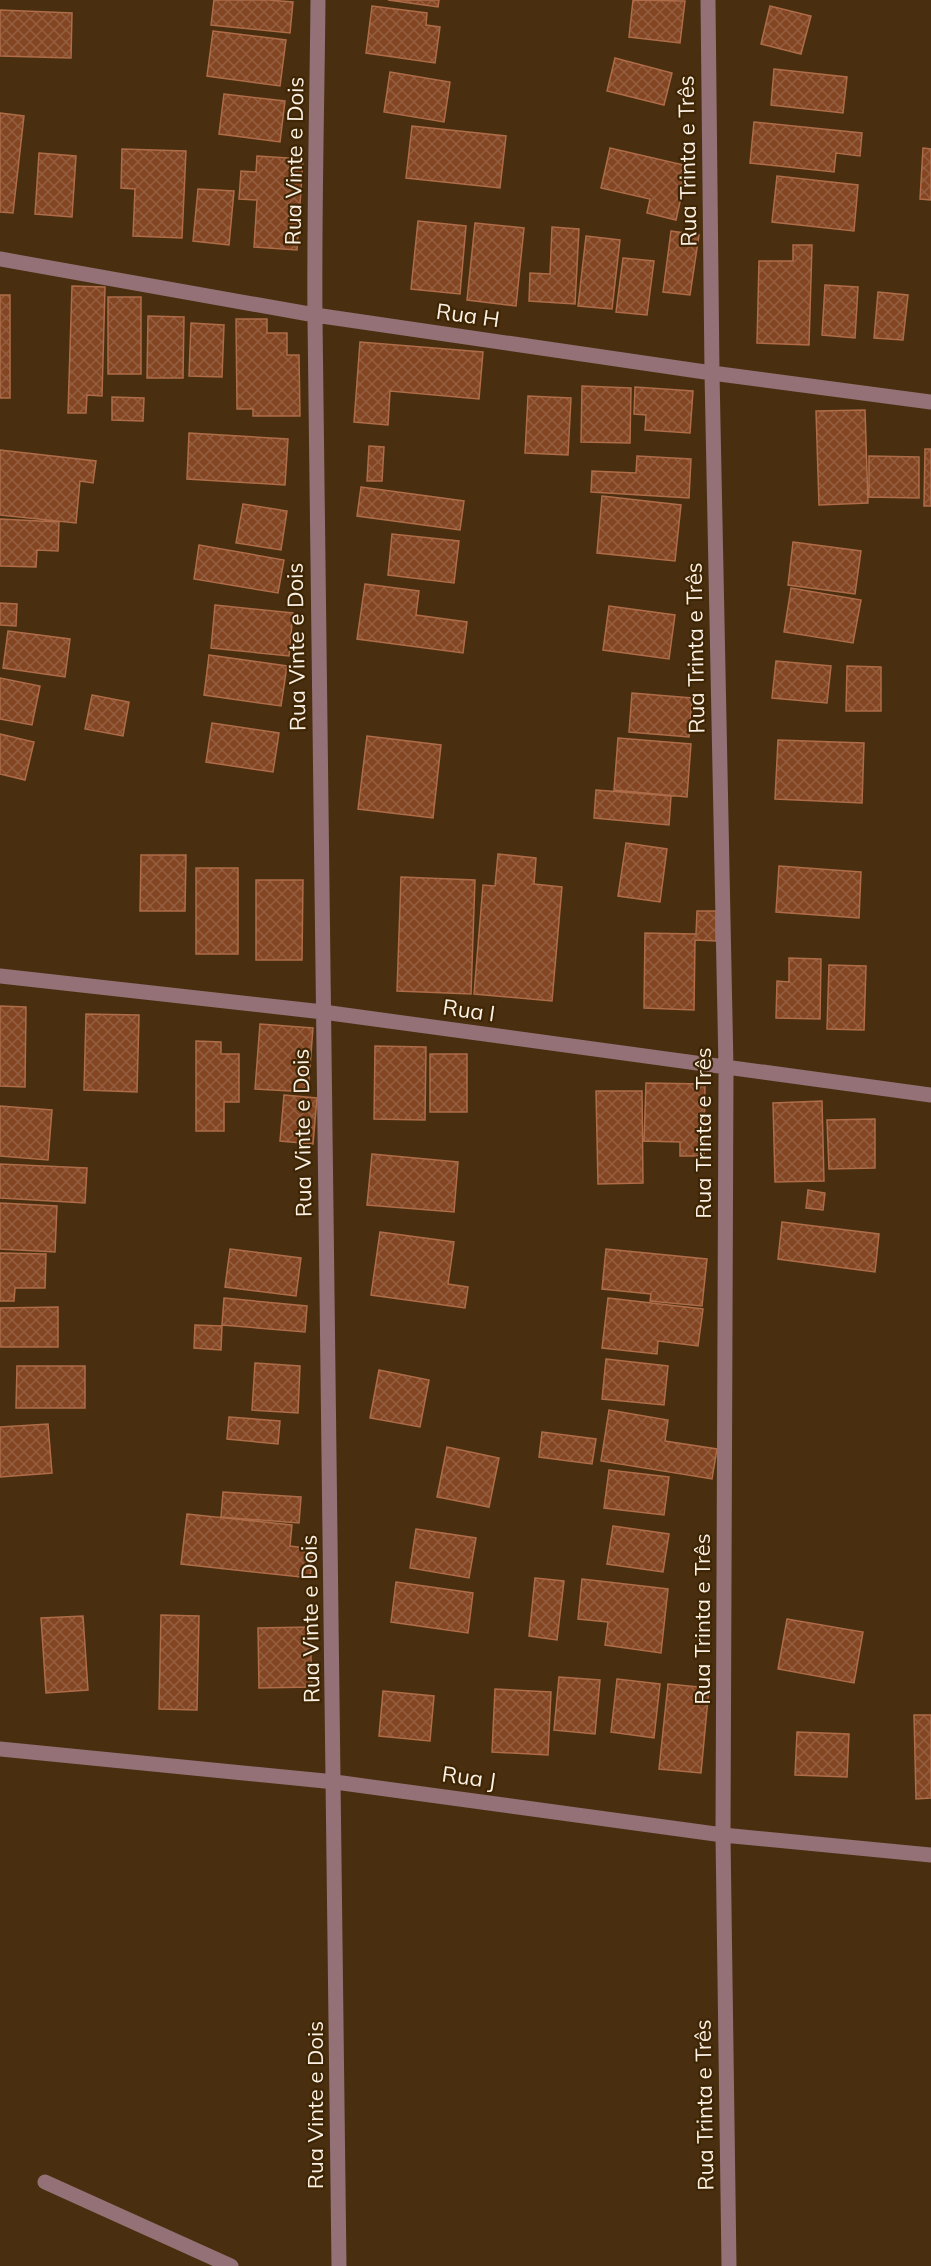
<svg xmlns="http://www.w3.org/2000/svg" width="931" height="2266" viewBox="0 0 931 2266" font-family="Mulish,sans-serif">
<style>
.building{fill:url(#building-cross-hatch);stroke:#ae6c49;stroke-width:1.5}
.lines{fill:none;stroke-linecap:round;stroke-linejoin:round}
.minor{stroke:#937176;stroke-width:15}
.labels{text-anchor:middle;stroke-width:4.5;stroke-linejoin:round;paint-order:stroke}
.street-label{font-size:22px;fill:#fbf0e4;stroke:#3e2504}
</style>
<defs>
<pattern id="building-cross-hatch" width="8" height="8" patternUnits="userSpaceOnUse" patternTransform="scale(1.5)"><rect width="8" height="8" fill="#834522"/><path d="M0 0l8 8M0 8l8-8" fill="none" stroke="#956042"/></pattern>
</defs>
<rect width="100%" height="100%" fill="#492f0f"/>
<path class="building" d="M214 0H269L293 2 290 33 211 25Z
M388 0H439L438 7Z
M633 0 685 1 680 43 629 37Z
M372 6 427 13 426 25 440 27 435 63 366 53Z
M770 6 811 16 801 54 761 44Z
M0 10 72 13 71 58 0 56Z
M213 31 286 40 280 86 207 76Z
M615 58 672 73 664 105 607 91Z
M774 69 847 77 843 113 771 105Z
M390 72 450 82 444 122 384 112Z
M224 94 285 101 280 142 219 134Z
M0 113 24 116 13 213 0 212Z
M754 122 862 133 860 156 836 153 834 172 750 163Z
M412 126 506 136 500 188 406 178Z
M610 148 688 166 676 220 647 213 650 199 601 188Z
M923 148 931 149V200L920 199Z
M122 149 186 151 182 238 133 236 135 189 121 188Z
M39 153 76 156 72 217 35 214Z
M257 156 303 159 297 250 254 247 257 200 239 199 241 171 256 172Z
M777 176 858 185 854 231 772 222Z
M198 189 234 191 229 245 193 241Z
M418 221 466 226 460 294 411 289Z
M475 223 524 228 516 306 467 300Z
M552 227 579 229 575 304 529 301 530 273 550 274Z
M671 231 699 235 690 295 663 292Z
M586 236 620 240 612 309 578 306Z
M793 245H812L809 345 757 343 759 261H793Z
M623 258 654 261 647 315 616 312Z
M825 285 858 287 855 338 822 335Z
M72 286 105 287 102 396 87 395 86 413H68Z
M878 292 908 295 903 340 874 338Z
M0 295H10V398H0Z
M108 297H141V374H108Z
M148 316 184 317 183 378H147Z
M236 319H267V333H287V355H299L300 416H253V409H237Z
M191 323 224 325 222 377 189 376Z
M360 342 483 352 479 399 390 391 388 425 354 422Z
M582 386 631 388 630 443 581 442Z
M635 387 693 391 690 433 645 430 646 415 634 414Z
M528 396 571 398 568 455 525 453Z
M112 397 144 398 143 421 112 420Z
M865 410 868 503 819 505 816 411Z
M189 433 288 439 285 485 187 479Z
M369 446 384 447 382 481H367Z
M925 449H931V506H924Z
M0 450 96 461 93 483 80 481 76 523 0 515Z
M637 456 691 459 689 498 591 492 592 471 636 473Z
M869 456 919 457V498L869 497Z
M361 487 464 501 460 530 357 516Z
M602 496 681 505 675 561 597 553Z
M243 504 287 511 281 550 236 543Z
M0 519 59 522 58 551 37 550 36 567 0 566Z
M392 534 459 541 454 583 388 575Z
M793 542 861 551 855 594 788 585Z
M199 545 284 560 278 593 194 579Z
M365 584 419 591 416 615 467 622 463 653 357 639Z
M791 588 861 600 853 643 784 632Z
M0 603 17 604 16 626 0 625Z
M215 605 293 613 289 656 211 648Z
M609 606 675 615 669 659 603 650Z
M8 631 70 639 65 677 3 668Z
M209 655 287 666 281 706 204 695Z
M776 661 831 666 827 703 772 698Z
M847 666 881 667V711H846Z
M0 678 40 686 32 725 0 719Z
M632 693 692 698 689 737 629 732Z
M92 695 129 702 123 736 85 729Z
M212 723 279 733 273 772 206 762Z
M0 734 34 742 25 780 0 774Z
M367 736 441 745 433 818 358 809Z
M618 738 691 744 687 797 614 790Z
M778 740 864 743 862 803 775 799Z
M596 790 671 796 669 825 594 818Z
M626 843 667 849 660 902 618 896Z
M498 854 536 858 534 884 562 887 552 1001 474 994 483 885 495 886Z
M141 855H186L185 911H140Z
M779 866 861 872 859 918 776 912Z
M196 868H238V954H196Z
M401 877 475 880 471 994 397 991Z
M256 880H303L302 960H256Z
M697 911H716V941L695 940 694 1010 644 1008 645 933 696 934Z
M789 958 821 959 820 1019 776 1018 777 981 789 982Z
M829 965 866 966 864 1030 827 1029Z
M0 1006 26 1007 25 1087 0 1086Z
M86 1014 139 1015 137 1092 84 1090Z
M260 1024 313 1028 308 1092 255 1089Z
M196 1041 221 1042V1054H239V1102H224V1131H196Z
M375 1046 426 1047 425 1120 374 1119Z
M430 1054H467V1112H430Z
M646 1083 705 1084 704 1156H680V1142L644 1141Z
M596 1091H642L643 1183 598 1184Z
M284 1095 317 1098 313 1144 280 1141Z
M822 1101 824 1181 775 1182 773 1103Z
M0 1106 52 1110 48 1160 0 1156Z
M875 1119V1168L829 1169 827 1120Z
M372 1154 458 1162 454 1212 367 1205Z
M0 1164 87 1168 85 1203 0 1198Z
M808 1190 825 1193 823 1210 806 1208Z
M0 1203 57 1206 55 1252 0 1249Z
M782 1222 879 1234 875 1272 778 1259Z
M380 1232 454 1242 448 1284 468 1287 465 1308 371 1295Z
M230 1249 301 1258 296 1296 225 1287Z
M606 1249 707 1259 702 1306 650 1301 651 1294 602 1289Z
M0 1253 46 1254 45 1288H15L14 1301H0Z
M224 1298 307 1306 305 1332 222 1325Z
M608 1298 703 1309 698 1346 658 1341 657 1354 602 1348Z
M58 1307V1347H0V1308Z
M195 1325 222 1326 221 1350 194 1348Z
M606 1359 668 1366 664 1405 602 1399Z
M255 1363 300 1366 298 1413 252 1410Z
M17 1366H85V1408H16Z
M379 1370 429 1380 420 1427 370 1418Z
M609 1410 668 1420 665 1441 717 1449 712 1479 601 1461Z
M229 1417 280 1421 278 1444 227 1439Z
M48 1424 52 1473 0 1477V1427Z
M542 1432 596 1439 592 1464 539 1457Z
M447 1447 499 1458 489 1507 437 1497Z
M609 1470 669 1477 664 1515 604 1508Z
M223 1492 301 1497 299 1523 221 1517Z
M187 1514 292 1525 290 1546 313 1549 310 1578 181 1564Z
M613 1526 669 1534 663 1572 607 1564Z
M416 1529 476 1538 469 1578 410 1568Z
M535 1578 564 1581 557 1640 529 1636Z
M582 1579 668 1589 661 1653 605 1645 608 1622 578 1619Z
M396 1582 473 1593 468 1633 391 1622Z
M161 1615 199 1616 197 1710 159 1709Z
M83 1616 88 1690 46 1693 41 1618Z
M787 1619 863 1632 854 1683 778 1669Z
M310 1627 312 1687 259 1688 258 1628Z
M559 1677 600 1680 595 1734 554 1730Z
M617 1679 660 1684 654 1738 611 1732Z
M668 1684 709 1688 701 1773 659 1769Z
M495 1689 551 1692 548 1755 492 1752Z
M383 1691 434 1696 430 1741 379 1736Z
M914 1715H931V1798L916 1799Z
M797 1732 849 1734 847 1777 795 1775Z"/>
<g class="lines">
<path class="minor" d="M318 0C317 106 314 213 315 319 318 968 336 1617 339 2266
M708 0 712 373 726 1068 723 1835 729 2266
M0 259 315 315 712 373 931 402
M0 976 323 1012 931 1095
M0 1749 335 1782 723 1835 931 1855
M45 2182 231 2266"/>
</g>
<g class="labels">
<g class="street-label">
<text transform="translate(294 161) rotate(-89)" y="8">Rua Vinte e Dois</text>
<text transform="translate(687 161) rotate(-91)" y="8">Rua Trinta e Três</text>
<text transform="translate(468 315) rotate(8)" y="8">Rua H</text>
<text transform="translate(296 647) rotate(-91)" y="8">Rua Vinte e Dois</text>
<text transform="translate(695 648) rotate(-91)" y="8">Rua Trinta e Três</text>
<text transform="translate(469 1010) rotate(8)" y="8">Rua I</text>
<text transform="translate(302 1133) rotate(-91)" y="8">Rua Vinte e Dois</text>
<text transform="translate(703 1133) rotate(-90)" y="8">Rua Trinta e Três</text>
<text transform="translate(310 1619) rotate(-91)" y="8">Rua Vinte e Dois</text>
<text transform="translate(702 1619) rotate(-90)" y="8">Rua Trinta e Três</text>
<text transform="translate(469 1777) rotate(8)" y="8">Rua J</text>
<text transform="translate(315 2105) rotate(-90)" y="8">Rua Vinte e Dois</text>
<text transform="translate(704 2105) rotate(-91)" y="8">Rua Trinta e Três</text>
</g>
</g>
</svg>
